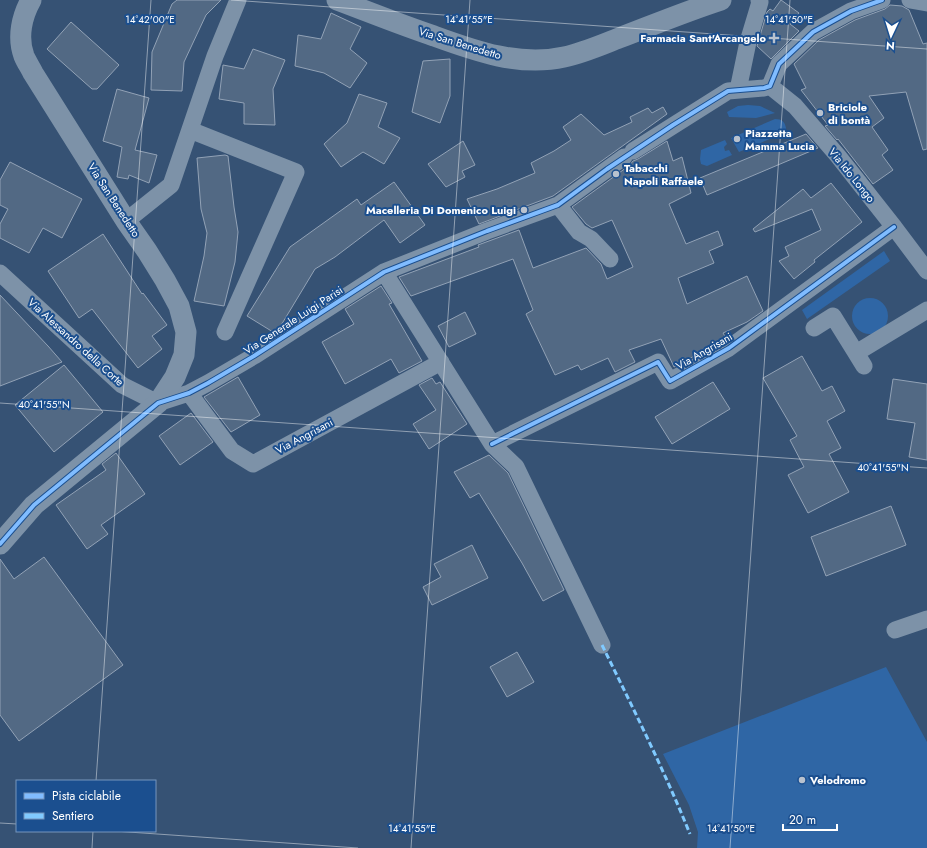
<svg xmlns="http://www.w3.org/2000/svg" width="927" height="848" viewBox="0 0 927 848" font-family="Jost,sans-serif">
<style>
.green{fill:#2f66a5}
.building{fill:#526984;stroke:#92a2b6}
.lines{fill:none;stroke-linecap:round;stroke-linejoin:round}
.minor{stroke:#7d92a8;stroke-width:17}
.tertiary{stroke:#7d92a8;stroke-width:21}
.quiet{stroke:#80caff;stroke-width:3;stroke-dasharray:6 3;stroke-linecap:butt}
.cycleway-casing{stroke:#1b4f8f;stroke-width:6}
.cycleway{stroke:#80bcff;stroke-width:4}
.ticks{fill:none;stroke:#fff;stroke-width:1;stroke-opacity:0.45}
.poi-dot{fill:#b9c2ce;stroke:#1b4f8f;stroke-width:1.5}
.labels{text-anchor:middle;stroke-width:4;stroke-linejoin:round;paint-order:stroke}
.poi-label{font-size:11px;font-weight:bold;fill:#fff;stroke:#1b4f8f;text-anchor:start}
.street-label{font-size:11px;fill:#fff;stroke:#1b4f8f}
.ticks-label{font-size:10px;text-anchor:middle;fill:#fff;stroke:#1b4f8f;stroke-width:4;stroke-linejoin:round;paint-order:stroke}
</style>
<rect width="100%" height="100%" fill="#365274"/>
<path class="green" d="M748 105 760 106 775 113 756 118 729 117 727 112 738 106Z
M775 119C782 119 785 122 786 128L784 133 739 152 731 138Z
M725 140 727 144 724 147 725 151 729 150 732 155 707 166 701 164 700 159 701 150Z
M884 251 890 261 807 319 802 310Z
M852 316a18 18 0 1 1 36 0a18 18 0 1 1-36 0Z
M886 667 927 742V848H697L698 832 689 805 663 754Z"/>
<path class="building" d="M177 0H221L206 15 184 62 182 91 151 90 152 52 172 4Z
M781 0 799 13 790 24 799 31 771 59 757 46 767 12 770 9 773 11Z
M890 5 902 6 909 10 923 44 927 43V149L923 150 906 92 869 96 884 118 872 127 888 150 882 155 893 170 873 184 838 139 837 140 825 126 828 125 801 90 806 88 794 64 819 40 855 20 885 9Z
M331 13 361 27 350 49 367 63 350 88 324 73 295 66 298 35 321 39Z
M71 22 119 65 97 89H92L47 49Z
M253 49 285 60 273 89 275 125 244 124V103L219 99 223 65 244 69Z
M450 59V96L440 123 412 112 423 61Z
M117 89 149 98 135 150 157 155 149 183 129 175 128 179 117 177 122 147 103 141Z
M359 94 387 103 378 127 400 138 384 164 363 152 341 167 324 144 347 123Z
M663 107 667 114 553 196 479 224 467 199 497 189 535 173 531 163 554 151 571 140 563 127 581 114 604 135 632 122 630 117 648 108 652 113Z
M806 134 818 148 707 195 700 178Z
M463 141 475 165 462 171 465 177 446 187 428 164Z
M667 141 673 161 682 157 691 193 669 204 686 244 718 231 723 245 709 251 714 263 678 278 687 304 747 276 763 311 747 322 723 333 726 338 724 340 674 367 661 339 629 350 635 362 615 372 608 358 581 370 578 365 555 375 526 314 533 310 513 259 411 296 399 277 479 247 478 245 519 230 533 268 586 248 601 264 607 279 633 267 612 220 592 228 586 224 572 207 630 165 633 161 638 159Z
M225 155 228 156 234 207 238 232 235 262 224 306 194 301 204 256 207 233 201 209 197 158Z
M10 162 82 199 62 238 43 228 29 253 0 238V224L8 209 0 205V180Z
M394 182 425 225 400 243 384 220 335 257 315 269 280 327 273 332 247 316 290 247 357 199 361 205Z
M831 183 862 222 814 260 815 262 794 279 779 261 789 256 785 247 821 230 812 209 755 232 753 229 803 189 811 198Z
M103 234 142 294 143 293 167 325 152 336 162 349 138 368 92 309 79 318 48 271Z
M381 286 392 303 389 304 422 361 399 373 391 359 345 384 322 342 354 324 345 309Z
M0 295 48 346 62 362 0 386Z
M465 312 476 334 449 347 438 326Z
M802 356 822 391 832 386 845 411 827 421 841 448 829 454 849 492 808 513 788 475 804 467 790 440 797 436 763 378Z
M64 365 103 412 54 452 15 405Z
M238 377 260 415 231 432 204 397Z
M432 378 436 384 440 382 467 424 429 449 413 424 436 410 419 385Z
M893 379 927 384V460L909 457 915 423 887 419Z
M713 382 730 409 672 444 655 417Z
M191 413 213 442 180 465 159 436Z
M116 453 145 494 101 525 108 534 87 549 56 505 106 470 102 464Z
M489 455 508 473 564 590 543 601 522 563 479 493 470 498 454 472Z
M891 506 906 545 826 576 811 537Z
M472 545 488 578 432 605 423 587 441 577 434 564Z
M44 557 123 665 19 741 0 715V559L14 579Z
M517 652 534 682 507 697 490 667Z"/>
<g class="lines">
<path class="minor" d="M910 0 927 3
M770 86 795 106 838 156 894 227 927 271
M738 90 748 42 760 2 759 0
M190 130 296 172 225 332
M633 151 728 91 764 88 770 86 779 64 813 32 851 11 882 0
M558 205 579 232 591 239 610 259
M126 221 171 185 215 56 238 0
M384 272 492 444 516 467 602 645
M0 273 122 385 158 403 189 393 208 383 254 356 384 272 487 231 558 205 624 157
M814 328 833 316 856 353 927 310
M856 353 864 366
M189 393 232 451 253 464 441 362
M492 444 658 362 670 381 729 348 894 227
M895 630 927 619"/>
<path class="tertiary" d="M337 0C369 12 401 25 434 36 475 51 520 67 564 57 583 53 601 45 619 38 653 25 687 11 721 0
M0 544 34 505 158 403 175 377 184 355 186 332 179 306 165 280 147 251 126 221 33 73C30 67 26 61 24 56 17 37 22 16 31 0"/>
<path class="quiet" d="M602 645C633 708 664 770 690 834"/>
<g class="cycleway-casing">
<path id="cycleway" d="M492 444 658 362 670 381 729 348 894 227
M0 544 34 505 158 403 189 393 208 383 254 356 384 272 487 231 558 205 607 169 673 125 728 91 764 88 770 86 779 64 813 32 851 11 882 0"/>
</g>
<use href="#cycleway" class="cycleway"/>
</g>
<path class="ticks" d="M231 0 927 49M0 403 927 468M96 781 151 0M0 823 17 824M114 831 358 848M92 848 93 831M411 848 470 0M730 848 790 0"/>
<g class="poi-dot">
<path d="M772 32h4v4h4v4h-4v4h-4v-4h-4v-4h4z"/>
<circle cx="820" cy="113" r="4"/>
<circle cx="737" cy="139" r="4"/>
<circle cx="616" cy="174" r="4"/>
<circle cx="524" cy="210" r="4"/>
<circle cx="802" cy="780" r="4"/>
</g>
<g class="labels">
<g class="poi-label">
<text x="766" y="42" text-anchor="end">Farmacia Sant'Arcangelo</text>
<text x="828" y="111">Briciole<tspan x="828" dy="13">di bontà</tspan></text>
<text x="745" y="137">Piazzetta<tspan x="745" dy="13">Mamma Lucia</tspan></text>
<text x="624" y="172">Tabacchi<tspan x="624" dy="13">Napoli Raffaele</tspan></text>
<text x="516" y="214" text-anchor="end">Macelleria Di Domenico Luigi</text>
<text x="810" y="784">Velodromo</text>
</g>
<g class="street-label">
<text transform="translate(460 43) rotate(17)" y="4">Via San Benedetto</text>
<text transform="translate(852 175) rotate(51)" y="4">Via Ido Longo</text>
<text transform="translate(114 200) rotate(57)" y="4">Via San Benedetto</text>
<text transform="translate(293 320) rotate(-33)" y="4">Via Generale Luigi Parisi</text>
<text transform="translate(76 342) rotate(42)" y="4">Via Alessandro della Corte</text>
<text transform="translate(704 351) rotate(-30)" y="4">Via Angrisani</text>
<text transform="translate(304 436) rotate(-28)" y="4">Via Angrisani</text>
</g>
</g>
<g class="ticks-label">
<text x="150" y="23">14°42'00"E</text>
<text x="469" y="23">14°41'55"E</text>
<text x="789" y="23">14°41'50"E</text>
<text x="44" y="408">40°41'55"N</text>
<text x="883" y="471">40°41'55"N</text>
<text x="412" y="832">14°41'55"E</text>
<text x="731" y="832">14°41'50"E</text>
</g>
<rect x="16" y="780" width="140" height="52" fill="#1b4f8f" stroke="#7695bc"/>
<rect x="24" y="793" width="20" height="6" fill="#80bcff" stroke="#7695bc"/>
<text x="52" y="800" font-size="12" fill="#ffffff">Pista ciclabile</text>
<rect x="24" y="813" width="20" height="6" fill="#80caff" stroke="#7695bc"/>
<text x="52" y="820" font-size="12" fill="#ffffff">Sentiero</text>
<g transform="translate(891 36) rotate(184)" stroke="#1b4f8f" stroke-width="3" paint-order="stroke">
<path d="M0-3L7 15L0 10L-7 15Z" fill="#ffffff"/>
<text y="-6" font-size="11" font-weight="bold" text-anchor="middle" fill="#ffffff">N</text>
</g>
<path d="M783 824v6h54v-6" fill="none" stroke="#ffffff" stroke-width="2"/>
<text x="789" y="824" font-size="12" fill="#ffffff" stroke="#1b4f8f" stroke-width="3" paint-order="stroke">20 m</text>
</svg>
